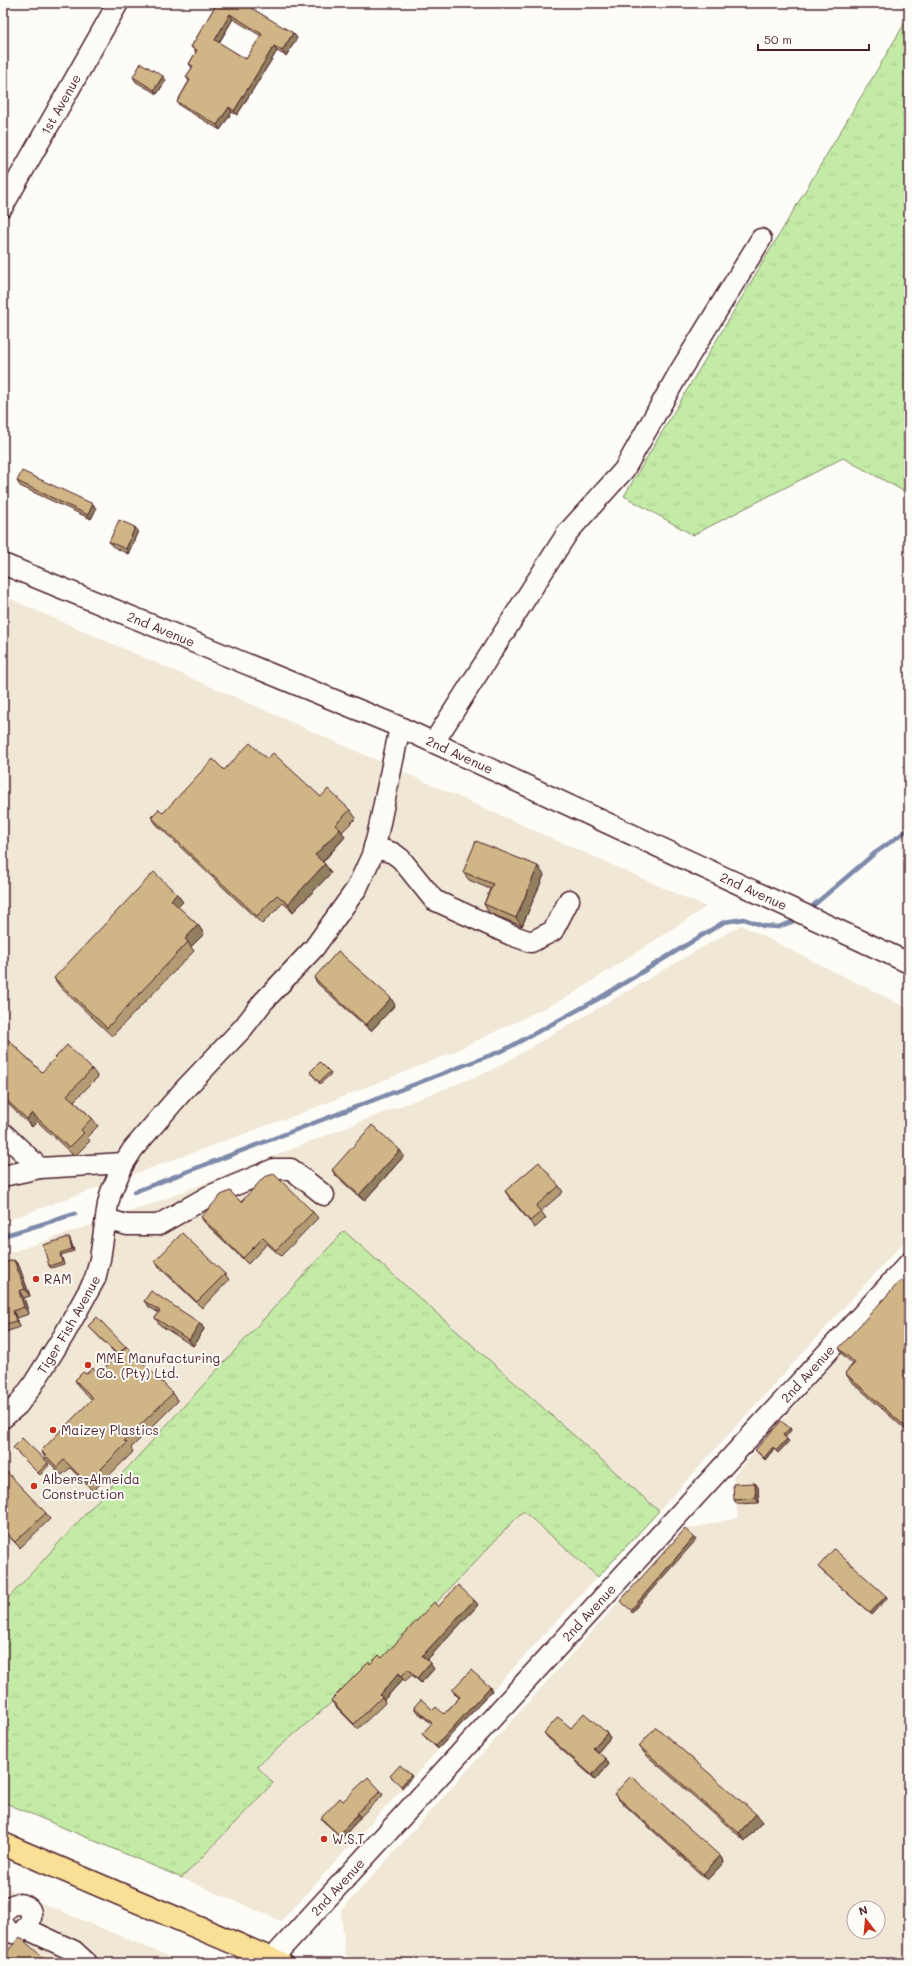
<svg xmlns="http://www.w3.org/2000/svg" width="912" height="1966" viewBox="0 0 912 1966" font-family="Mali,sans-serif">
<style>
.built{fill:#f0e7d5;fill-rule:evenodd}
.grass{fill:url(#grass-tufts);stroke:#868568}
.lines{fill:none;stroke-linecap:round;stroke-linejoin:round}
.stream{stroke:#7d8aa9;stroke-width:4.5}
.minor-casing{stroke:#4a1f2b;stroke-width:23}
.major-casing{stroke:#4a1f2b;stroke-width:25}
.minor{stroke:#fdfcf7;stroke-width:20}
.major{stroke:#fadf96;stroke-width:22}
.wall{fill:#b39c73;stroke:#4a1f2b;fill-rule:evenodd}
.shaded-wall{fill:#927f5e;stroke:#4a1f2b}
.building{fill:#d0b586;stroke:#4a1f2b;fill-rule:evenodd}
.poi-dot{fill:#c8321e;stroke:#fdfcf7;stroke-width:1.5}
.labels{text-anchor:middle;stroke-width:4;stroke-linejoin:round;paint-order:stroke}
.street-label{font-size:13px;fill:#4a1f2b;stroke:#fdfcf7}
.poi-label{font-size:13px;fill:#4a1f2b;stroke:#fdfcf7;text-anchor:start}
</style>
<defs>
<pattern id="grass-tufts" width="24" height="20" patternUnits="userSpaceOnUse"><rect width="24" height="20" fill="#c3eba6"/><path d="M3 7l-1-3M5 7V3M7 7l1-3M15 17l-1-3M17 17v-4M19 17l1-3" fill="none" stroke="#a9c98f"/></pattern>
</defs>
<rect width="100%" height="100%" fill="#fdfcf7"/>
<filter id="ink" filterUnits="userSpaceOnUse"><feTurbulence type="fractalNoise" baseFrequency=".025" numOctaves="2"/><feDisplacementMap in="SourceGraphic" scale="8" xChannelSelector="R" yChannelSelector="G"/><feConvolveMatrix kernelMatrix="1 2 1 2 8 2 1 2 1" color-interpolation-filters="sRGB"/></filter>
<g filter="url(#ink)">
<path class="built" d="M3 596 246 702 706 907 571 995 447 1055 304 1112 3 1222Z
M741 925 909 1009V1236L659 1511 344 1231 3 1604V1255L144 1207 492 1070Z
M909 1278V1963H363L345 1955 341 1911 683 1530 738 1518 733 1476ZM854 1908H878V1932H854Z
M523 1510 597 1577 281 1921 182 1878 273 1783 257 1766 387 1655Z
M3 1887 13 1891 184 1963H3Z"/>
<path class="grass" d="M909 16V494L843 458 693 535 624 496Z
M344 1231 659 1511 598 1577 523 1511 387 1655 257 1766 273 1783 182 1878 3 1802V1604Z"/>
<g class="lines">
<path class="stream" d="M808 910 875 853 909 829
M134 1192 504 1050 598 999 724 922 744 919 763 926 778 927 792 922
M3 1236 75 1214"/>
<g class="minor-casing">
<g id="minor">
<path id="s1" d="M3 206 118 3"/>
<path id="s2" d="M3 564 400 727 909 963"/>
<path d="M434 742 568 532 624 470 680 371 761 239"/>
<path d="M374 847 393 853 401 859 434 900 511 935 531 942 553 931 569 900"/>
<path d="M3 1133 40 1168"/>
<path d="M3 1176 40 1168 124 1163"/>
<path d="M106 1219 127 1225H158L209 1196 274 1169H291L324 1195"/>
<path id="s3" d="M3 1418 18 1405 32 1386 64 1335 95 1279 100 1259 108 1204 111 1192 124 1163 133 1149 183 1091 243 1028 263 1002 314 948 357 888 372 855 377 837 400 727"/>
<path d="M3 1914C7 1908 11 1904 18 1904 50 1906 15 1955 3 1922"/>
<path d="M27 1929 74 1951 87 1963"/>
<path id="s4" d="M268 1963 909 1263"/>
</g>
</g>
<g class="major-casing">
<path id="major" d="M3 1844 281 1963"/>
</g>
<use href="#minor" class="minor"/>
<use href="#major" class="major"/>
</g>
<path class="wall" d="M217 3 293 33 297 38 286 56 277 51 237 115 232 112 220 130 180 106 177 102 189 81 186 77 192 68 189 64 196 52 191 47ZM233 19 261 36 246 59 219 43Z
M133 77 166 80 157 94 136 82Z
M17 481 93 504 96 509 91 519 20 486Z
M138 531 128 554 112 546 109 542Z
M267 759 321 797 350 810 356 818 342 832 345 837 323 862 331 873 293 912 283 903 262 924 157 825 151 817 163 813 224 770Z
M463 872 544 875 522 926 489 913 484 904 490 889 469 880Z
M183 902 178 907 198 925 204 934 191 947 194 951 112 1036 60 987 54 978Z
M314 978 395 1005 371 1031 318 984Z
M3 1035 42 1072 92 1069 98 1077 74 1101 92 1118 98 1126 87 1137 90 1141 77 1154 73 1155 37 1121 32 1127 7 1103 3 1098V1093L5 1091 3 1089Z
M310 1072H330L331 1074 320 1084Z
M404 1156 364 1201 336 1176 332 1170Z
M559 1186 563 1192 541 1211 546 1218 535 1228 509 1197 505 1191Z
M241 1202 313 1212 318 1218 281 1256 267 1244 248 1264 205 1223 201 1217Z
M70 1239 74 1251 61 1255 64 1264 51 1268 49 1266Z
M14 1260 19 1266 30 1296 24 1298 29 1314 17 1318 20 1327 3 1333V1263Z
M155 1261 225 1274 229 1280 202 1308 159 1267Z
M909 1287V1433L851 1381 845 1373 853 1364 844 1356 839 1348Z
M144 1301 200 1323 204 1329 193 1346 160 1325 155 1318 159 1313 149 1307Z
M88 1326 173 1393 178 1401 131 1448 133 1452 93 1491 70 1468 62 1475 46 1459 41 1451 92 1400 80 1389 75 1380 86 1374H99L117 1355Z
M790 1428 791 1430 785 1437 789 1441 778 1453 774 1449 765 1460 755 1450Z
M13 1448 48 1463 49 1465 40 1475Z
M3 1473 46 1513 50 1519 20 1548 3 1530Z
M755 1483 758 1487 759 1503 737 1504 734 1500Z
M818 1567 886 1596 887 1598 872 1615 820 1569Z
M474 1600 478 1605 427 1660 434 1669 421 1683 412 1675 405 1681 403 1679 384 1700 385 1703 358 1729 335 1706 331 1700 370 1664 382 1658 438 1607Z
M452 1690 492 1691 438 1749 425 1737 422 1734 432 1724 416 1711 414 1707 433 1710 444 1714 459 1698 455 1694Z
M571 1728 607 1733 610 1738 598 1752 609 1764 596 1780 548 1738 544 1733Z
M639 1746 762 1822 745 1841 645 1754Z
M381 1791 383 1795 360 1817V1818L342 1838 323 1821 321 1818 343 1801Z
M614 1794 720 1856 724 1862 707 1880 619 1800Z"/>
<path class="shaded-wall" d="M230 14 233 19 218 44 215 40Z
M293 33 297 38 286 56 282 51Z
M274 46 277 51 237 115 234 111Z
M163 76 166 80 157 94 154 90Z
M229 107 232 112 220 130 217 125Z
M93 504 96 509 91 519 88 515Z
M135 527 138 531 128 554 126 549Z
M340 829 345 837 321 863 315 855Z
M325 864 331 873 293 912 288 904Z
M538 866 544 875 522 926 516 918Z
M177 894 183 902 177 908 171 900Z
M198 925 204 934 191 947 188 942 185 939Z
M391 998 395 1005 371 1031 366 1025Z
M32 1113 37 1121 32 1127 27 1119Z
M400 1150 404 1156 364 1201 359 1195Z
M69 1237 70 1239 74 1251 72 1249Z
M14 1260 19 1266 30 1296 25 1289Z
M19 1291 24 1298 29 1314 24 1307Z
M13 1311 17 1318 20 1327 16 1321Z
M200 1323 204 1329 193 1346 189 1340Z
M790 1428 791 1430 785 1438 783 1435Z
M787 1439 789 1441 778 1453 776 1451Z
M773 1447 774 1449 765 1460 764 1458Z
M755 1483 758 1487 759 1503 756 1498Z
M694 1537 696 1540 632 1612 631 1610Z
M886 1596 887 1598 872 1615 870 1613Z
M474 1600 478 1605 426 1661 422 1656Z
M430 1663 434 1669 421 1683 417 1678Z
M399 1673 403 1679 384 1700 380 1695Z
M490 1687 492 1691 438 1749 436 1746Z
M607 1733 610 1738 597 1753 593 1748Z
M606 1759 609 1764 596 1780 592 1775Z
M411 1775 412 1777 402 1788 401 1786Z
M358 1814 360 1818 342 1838 339 1835Z
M756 1814 762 1822 745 1841 739 1833Z
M720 1856 724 1862 707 1880 703 1874Z"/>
<path class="building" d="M217 3H243L293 33 282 51 274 46 234 111 229 107 217 125 177 102 190 80 186 77 193 66 189 64 197 50 191 47ZM230 14 262 34 246 59 215 40Z
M141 63 163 76 154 90 133 77Z
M22 471 93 504 88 515 17 481Z
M119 520 135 527 126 549 109 542Z
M250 743 267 759 273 753 321 797 328 789 350 810 335 825 340 829 315 855 325 864 288 904 277 895 257 916 151 817 159 809 163 813 213 759 224 770Z
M476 841 538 866 516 918 484 904 493 884 463 872Z
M154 872 177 894 171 900 198 925 185 939 188 942 107 1028 54 978Z
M338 951 391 998 366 1025 314 978Z
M3 1035 42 1072 67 1045 92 1069 67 1095 92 1118 81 1130 84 1133 71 1146 68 1147 32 1113 27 1119 3 1097V1093L6 1090 3 1087Z
M320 1062 330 1072 319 1082 310 1072Z
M372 1125 400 1150 359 1195 332 1170Z
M539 1162 559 1186 536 1206 541 1212 530 1221 505 1191Z
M274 1174 313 1212 276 1250 263 1238 243 1258 201 1217 221 1195 230 1191 241 1202 264 1177Z
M182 1233 225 1274 197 1302 155 1261Z
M69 1237 72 1249 60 1253 62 1262 49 1266 43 1245Z
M14 1260 25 1289 19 1291 24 1307 13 1311 16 1321 3 1325V1263Z
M901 1280 909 1287V1430L845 1373 855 1363 839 1348Z
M151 1291 200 1323 189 1340 155 1318 160 1311 144 1301Z
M97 1317 126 1347 118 1355 88 1326Z
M126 1346 173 1393 124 1441 127 1443 87 1483 64 1460 57 1467 41 1451 93 1398 75 1380 83 1372 86 1374 93 1368 99 1374Z
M781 1421 790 1428 783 1435 787 1439 776 1451 773 1447 764 1458 755 1450Z
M22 1438 48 1463 38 1473 13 1448Z
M5 1470 46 1513 15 1542 3 1529V1473Z
M755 1483 756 1498 734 1500 733 1484Z
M685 1529 694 1537 631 1610 620 1601Z
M834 1549 886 1596 870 1613 818 1567Z
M458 1585 474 1600 422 1656 430 1663 417 1678 408 1669 402 1676 399 1673 380 1695 382 1697 354 1724 331 1700 369 1662 370 1664 379 1655 382 1658 434 1602 438 1607Z
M471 1670 490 1687 436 1746 422 1734 432 1723 414 1707 421 1699 433 1710 436 1707 444 1714 460 1697 452 1690Z
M584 1713 607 1733 593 1748 606 1759 592 1775 544 1733 558 1717 571 1728Z
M656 1727 756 1814 739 1833 639 1746Z
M400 1765 411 1775 401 1786 390 1776Z
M631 1776 720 1856 703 1874 614 1794Z
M368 1777 381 1791 357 1813 358 1814 339 1835 321 1818 340 1798 343 1801Z
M20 1937 49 1963H3V1956Z"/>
</g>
<g class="poi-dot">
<circle cx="36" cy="1279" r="4"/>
<circle cx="88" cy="1365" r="4"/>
<circle cx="53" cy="1430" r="4"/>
<circle cx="34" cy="1486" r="4"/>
<circle cx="324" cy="1839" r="4"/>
</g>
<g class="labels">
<g class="street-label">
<text dy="5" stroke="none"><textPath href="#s1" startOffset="117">1st Avenue</textPath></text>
<text dy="5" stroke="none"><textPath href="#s2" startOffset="171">2nd Avenue</textPath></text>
<text dy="5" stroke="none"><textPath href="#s2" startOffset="495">2nd Avenue</textPath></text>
<text dy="5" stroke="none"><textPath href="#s2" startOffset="819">2nd Avenue</textPath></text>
<text dy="5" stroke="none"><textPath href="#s3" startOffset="115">Tiger Fish Avenue</textPath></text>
<text dy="5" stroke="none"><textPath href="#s4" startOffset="799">2nd Avenue</textPath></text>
<text dy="5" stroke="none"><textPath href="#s4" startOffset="475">2nd Avenue</textPath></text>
<text dy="5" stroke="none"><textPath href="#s4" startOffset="103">2nd Avenue</textPath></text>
</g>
<g class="poi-label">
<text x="44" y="1284">RAM</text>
<text x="96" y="1363">MME Manufacturing<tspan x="96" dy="15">Co. (Pty) Ltd.</tspan></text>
<text x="61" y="1435">Maizey Plastics</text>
<text x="42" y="1484">Albers-Almeida<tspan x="42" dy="15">Construction</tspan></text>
<text x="332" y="1844">W.S.T</text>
</g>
</g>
<rect width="912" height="1966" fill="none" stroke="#fdfcf7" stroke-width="16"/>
<rect x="8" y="8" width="896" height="1950" fill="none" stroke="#4a1f2b" stroke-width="1.5" filter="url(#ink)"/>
<g transform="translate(866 1920) rotate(344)"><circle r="19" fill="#fdfcf7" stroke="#b5a4a5"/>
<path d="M0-3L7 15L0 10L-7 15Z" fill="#c8321e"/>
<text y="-6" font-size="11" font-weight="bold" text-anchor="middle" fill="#4a1f2b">N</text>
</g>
<path d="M758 44v6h111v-6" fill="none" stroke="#4a1f2b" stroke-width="2"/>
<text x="764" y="44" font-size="12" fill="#4a1f2b" stroke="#fdfcf7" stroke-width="3" paint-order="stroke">50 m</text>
</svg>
